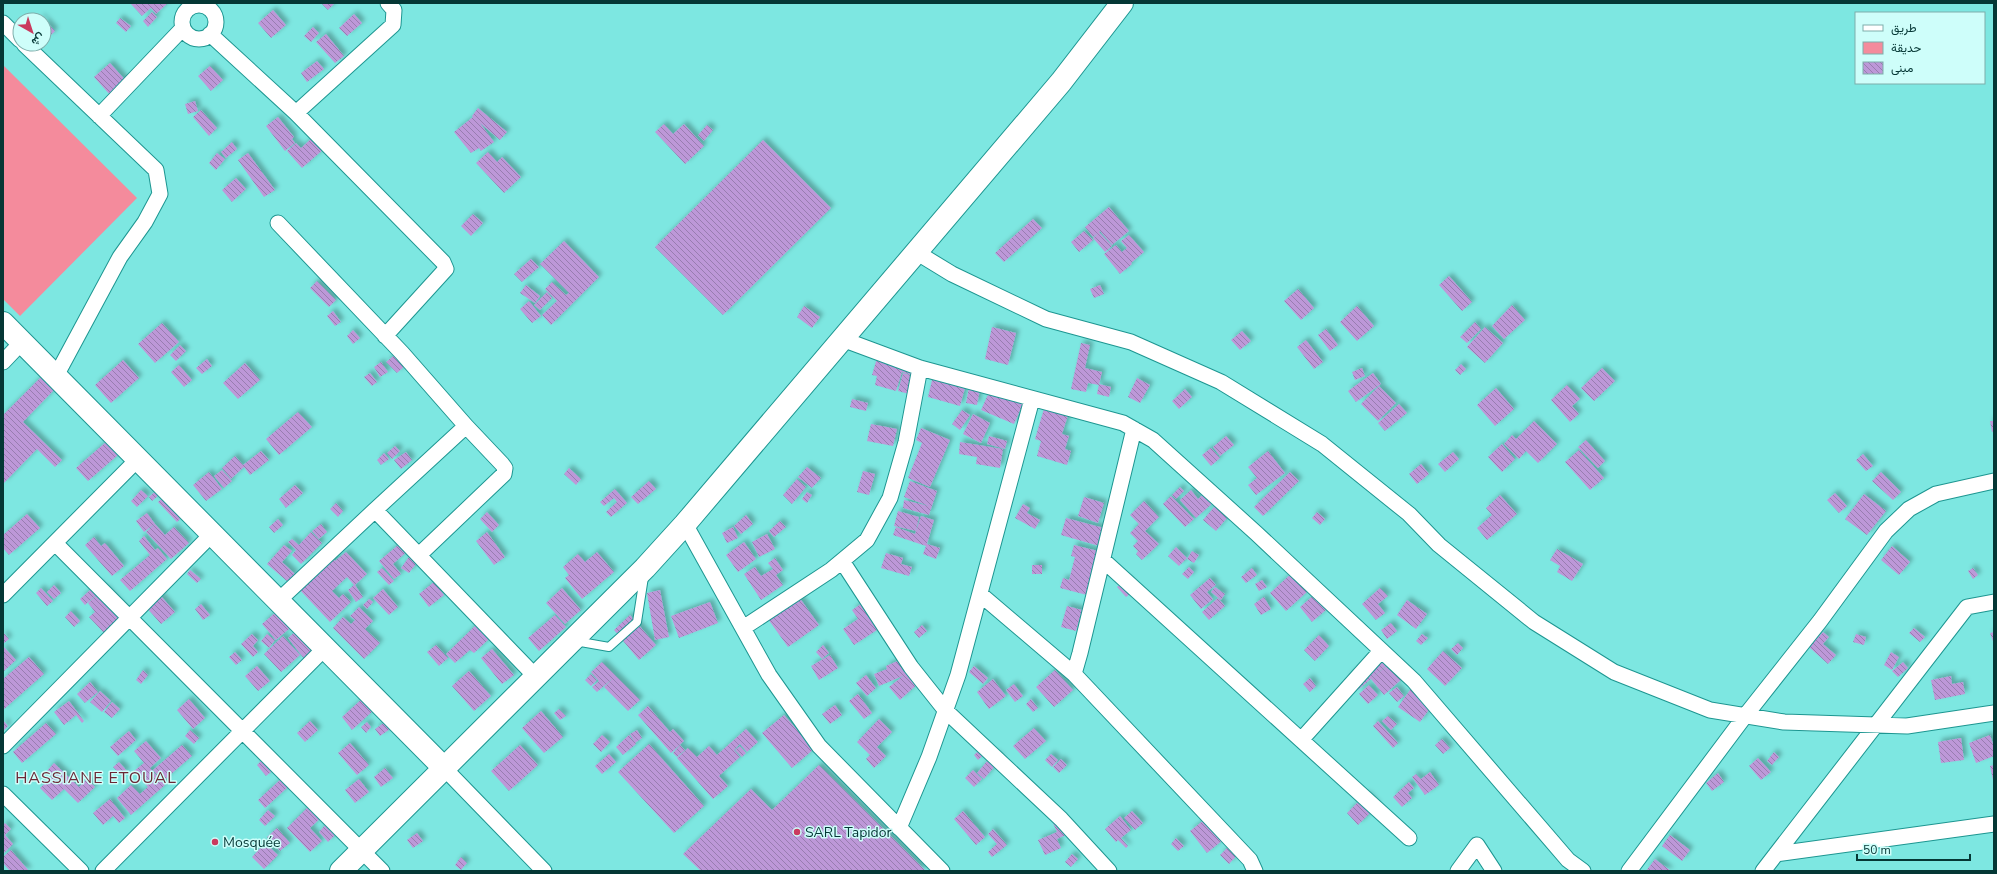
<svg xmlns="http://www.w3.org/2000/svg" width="1997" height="874" viewBox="0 0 1997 874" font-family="'Nunito Sans',Vazirmatn,sans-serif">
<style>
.green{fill:#f48b9c}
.building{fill:url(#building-back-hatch);filter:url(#shadow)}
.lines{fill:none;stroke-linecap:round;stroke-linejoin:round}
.lane-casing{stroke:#1d9691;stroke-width:10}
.street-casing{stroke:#1d9691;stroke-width:17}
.secondary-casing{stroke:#1d9691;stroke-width:24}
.lane{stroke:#fff;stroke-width:8}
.street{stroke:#fff;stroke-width:15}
.secondary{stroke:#fff;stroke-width:22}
.poi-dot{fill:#ca3a5e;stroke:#cefefa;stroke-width:1.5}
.labels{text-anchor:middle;stroke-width:3;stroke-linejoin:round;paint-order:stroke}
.poi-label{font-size:14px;fill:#053735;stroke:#cefefa;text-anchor:start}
.quarter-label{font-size:16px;letter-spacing:1px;fill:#6c2735;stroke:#cefefa}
</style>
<defs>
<pattern id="building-back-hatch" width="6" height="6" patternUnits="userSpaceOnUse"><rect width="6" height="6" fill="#bd98d8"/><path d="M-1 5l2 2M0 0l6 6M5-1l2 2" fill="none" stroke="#987db0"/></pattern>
<filter id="shadow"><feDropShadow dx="3.5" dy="-3.5" stdDeviation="2" flood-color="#0004"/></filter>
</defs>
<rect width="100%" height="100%" fill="#7de7e1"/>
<path class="green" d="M3 65 137 198 20 316 3 299Z"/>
<path class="building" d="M130 3H168L156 14 151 8 142 16Z
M321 3H333L334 4 328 10Z
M273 10 286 25 271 38 258 23Z
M152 12 157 17 148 27 143 21Z
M354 14 362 23 347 36 339 28Z
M42 17 55 31 49 37 44 31V20H38Z
M120 18 131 26 126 32 116 23Z
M313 27 319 33 311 42 304 36Z
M326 34 344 56 335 63 316 42Z
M317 61 324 69 307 82 301 73Z
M110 63 127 82 111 96 94 77Z
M210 66 223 80 211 91 198 76Z
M195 101 198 111 188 114 185 104Z
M478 108 507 132 500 140 480 123 494 142 481 151 479 148 471 153 454 132 473 117 472 116Z
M201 110 217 128 209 136 193 117Z
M278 117 294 137 292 139 295 143 285 151 266 126Z
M664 124 673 134 684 124 704 146 685 164 655 132Z
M707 125 713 130 704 141 698 135Z
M313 137 324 149 302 168 287 151 296 143 301 148Z
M763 140 831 208 723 315 655 247Z
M232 142 237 149 226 158 221 152Z
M488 152 497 162 502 157 521 177 504 193 476 163Z
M217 153 225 159 216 170 209 163Z
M248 153 275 190 264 197 238 160Z
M236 178 246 189 232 202 222 190Z
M1109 207 1129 231 1112 245 1100 231 1099 232 1112 246 1105 252 1093 238 1098 233 1093 237 1085 227Z
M473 214 483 223 471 236 461 226Z
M1033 219 1042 228 1004 262 995 253Z
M1084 231 1093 240 1079 252 1071 242Z
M1129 235 1144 252 1131 263 1125 256 1132 264 1120 274 1104 254 1116 245 1122 252 1127 248 1121 241Z
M564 241 599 277 551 325 542 315 557 301 545 289 552 282 566 295 569 293 540 264Z
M531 259 539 267 522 282 514 274Z
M1449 276 1472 302 1462 311 1439 285Z
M317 281 336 300 329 307 310 288Z
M526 285 540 296 535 303 520 293Z
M1100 285 1104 294 1094 298 1090 289Z
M1298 289 1314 308 1301 320 1284 301Z
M547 292 552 298 540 310 534 305Z
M529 301 541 316 532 323 520 309Z
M1512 305 1525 320 1504 339 1492 326Z
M804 306 820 317 812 328 797 317Z
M1357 306 1374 326 1357 341 1340 322Z
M333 311 341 322 335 326 327 316Z
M1475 322 1481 329 1467 343 1460 337Z
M162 323 179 342 155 363 138 344Z
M992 327 1016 333 1008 365 985 359Z
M1485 327 1503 343 1485 363 1467 347Z
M1326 329 1338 345 1330 351 1318 335Z
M353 330 360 338 353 344 347 336Z
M1242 331 1251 341 1240 350 1231 340Z
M1306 340 1323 362 1314 369 1297 347Z
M1081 343 1090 345 1085 368 1102 372 1099 385 1088 383 1086 392 1071 389Z
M180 345 186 351 176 361 170 355Z
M396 354 406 365 397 373 386 362Z
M878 355 915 365 912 375 902 372 896 391 875 385 877 376 872 375Z
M207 359 212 366 202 374 196 368Z
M123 360 139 378 111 403 95 385Z
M381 362 388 372 380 377 374 367Z
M245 363 260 380 238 399 223 383Z
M1461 364 1466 369 1460 375 1455 370Z
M179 365 192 380 184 387 171 372Z
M1362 368 1365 376 1355 380 1352 372Z
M1602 368 1615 381 1594 401 1581 388Z
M934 372 967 381 960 406 928 397Z
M370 373 377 382 372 386 364 377Z
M903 373 918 377 913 395 898 391Z
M1373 373 1381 384 1356 402 1348 391Z
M41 377 54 390 23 422 62 460 55 467 37 449 3 484V415Z
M1137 378 1150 385 1140 403 1128 397Z
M970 382 981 384 977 405 966 403Z
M1099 384 1111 387 1109 397 1097 394Z
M1567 385 1580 399 1572 406 1579 414 1570 422 1551 400Z
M992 386 1025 399 1014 424 981 410Z
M1379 386 1396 403 1378 421 1361 404Z
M1496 388 1514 409 1495 426 1477 405Z
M1185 389 1192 397 1179 409 1172 401Z
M852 399 868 403 866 411 850 407Z
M1046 402 1070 409 1062 434 1069 436 1065 449 1071 451 1067 465 1037 456 1041 441 1035 439Z
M1399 404 1407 413 1385 431 1378 423Z
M962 410 970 415 960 430 952 424Z
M298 412 312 427 279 455 266 439Z
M973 414 990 423 981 443 963 434Z
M1534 421 1557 444 1538 463 1526 451 1519 459 1504 444 1512 435 1516 439Z
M1990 421H1994V431L1992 432Z
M871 424 897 429 893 446 867 441Z
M921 428 950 440 930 487 908 478 922 443 916 440Z
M989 436 1007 441 1005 449 987 444Z
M1226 436 1234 445 1220 456 1213 447Z
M1586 440 1605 461 1598 468 1578 447Z
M106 442 118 455 88 481 76 468Z
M960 442 1003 449 1000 468 976 464 977 457 959 454Z
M1502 444 1515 459 1502 472 1488 457Z
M395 446 400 451 392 459 387 453Z
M1211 448 1220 458 1211 466 1202 455Z
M1579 450 1604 478 1590 490 1565 462Z
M261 451 269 460 250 475 244 467 231 479 222 468 235 456 243 465Z
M1268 451 1285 473 1256 495 1248 485 1257 478 1248 467Z
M406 452 412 460 401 469 394 460Z
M1453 452 1459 459 1445 472 1438 464Z
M384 453 389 459 381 465 377 460Z
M1863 454 1873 466 1866 471 1856 460Z
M1421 464 1429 474 1417 484 1409 474Z
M807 467 821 478 812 488 798 477Z
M569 468 581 479 576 485 564 474Z
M222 470 232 481 224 488 214 476Z
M863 471 875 474 869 495 857 492Z
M209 472 222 489 206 501 193 485Z
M1290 472 1299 481 1263 516 1254 507Z
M1881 472 1901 492 1893 500 1872 481Z
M797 479 806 487 792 504 783 495Z
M649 481 656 489 638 504 631 497Z
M910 481 937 491 929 515 903 508 904 500 929 506 904 497Z
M295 485 303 493 286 508 279 499Z
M1180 487 1184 491 1176 499 1172 495Z
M158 489 161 493 152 501 149 497Z
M615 489 627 503 611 517 606 512 617 502 614 498 604 506 600 502Z
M141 490 148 496 137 507 131 501Z
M1191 490 1198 499 1206 492 1215 501 1196 518 1180 500Z
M807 492 812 495 807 503 802 499Z
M1835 493 1847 506 1839 513 1827 500Z
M167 494 186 513 177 522 158 502Z
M1864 494 1886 511 1867 535 1845 519Z
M1500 495 1517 514 1487 540 1477 528 1492 515 1486 508Z
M1171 496 1194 519 1185 527 1163 504Z
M1084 497 1104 503 1098 523 1078 516Z
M1144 501 1159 517 1145 531 1159 544 1142 560 1136 554 1138 551 1133 546 1138 541 1130 533 1139 524 1130 515Z
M336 503 343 511 338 517 330 509Z
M1023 504 1030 508 1027 513 1040 520 1035 529 1015 518Z
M1215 506 1227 518 1216 531 1203 520Z
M898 511 919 517 916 531 894 526Z
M487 512 499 525 492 532 480 519Z
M1317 512 1325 519 1320 525 1312 518Z
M147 513 155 524 144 532 136 521Z
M27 514 40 528 9 555 3 548V535Z
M746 515 753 524 741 534 734 526Z
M921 516 934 520 927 544 940 548 936 559 923 554 926 546 893 535 896 527 915 534Z
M1066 518 1104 528 1099 546 1061 535Z
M278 519 283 525 274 533 269 527Z
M780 521 786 527 774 537 769 531Z
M155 524 165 535 174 527 189 543 171 559 146 532Z
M321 524 327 532 319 539 312 531Z
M733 527 738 538 727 543 722 533Z
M311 532 322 543 301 564 292 555 296 550 288 542 292 539 299 545Z
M487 532 505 557 494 565 476 541Z
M767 534 775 549 759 557 752 542Z
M144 536 155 550 158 548 167 559 130 591 120 580 150 555 139 541Z
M94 537 101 546 105 543 124 566 112 576 85 545Z
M403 541 410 549 393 564 401 574 394 579 379 561Z
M744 542 756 559 738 572 726 555Z
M284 545 292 551 282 562 295 574 288 582 267 564Z
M1074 545 1098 551 1087 595 1060 588 1063 578 1069 580 1075 557 1071 556Z
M1892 546 1910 562 1899 575 1881 560Z
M1176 547 1187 558 1179 566 1168 556Z
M1557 549 1583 564 1572 581 1557 572 1560 566 1550 560Z
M1192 551 1199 555 1194 563 1187 559Z
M346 552 367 574 355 585 363 597 356 602 348 590 354 585 347 577 332 591 339 598 343 594 351 602 330 622 298 588 332 557 335 561Z
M597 552 614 572 582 599 565 578 569 575 563 567 578 554 585 562Z
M886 553 903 558 901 564 912 567 909 576 881 568Z
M411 554 419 560 409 573 401 568Z
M775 558 783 570 776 575 783 585 761 600 744 574 755 567 761 576 773 569 768 563Z
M1032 565H1042V574H1032Z
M1189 567 1194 572 1188 579 1182 574Z
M382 568 394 581 389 585 377 572Z
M1252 568 1257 575 1246 583 1241 577Z
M1973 568 1978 575 1973 579 1968 571Z
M190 570 201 579 197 583 187 574Z
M1292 573 1308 591 1286 611 1270 593Z
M1210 578 1216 585 1207 592 1213 599 1201 609 1190 595Z
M1126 579 1135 590 1126 597 1117 587Z
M1262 580 1267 587 1259 591 1255 584Z
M434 582 444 595 429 607 419 594Z
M98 583 103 589 85 605 80 599Z
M54 585 61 593 54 599 47 592Z
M1215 587 1225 594 1221 600 1211 592Z
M41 588 53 601 47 606 36 593Z
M105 588 128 614 105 634 89 617 95 612 88 603Z
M562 588 581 610 565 624 546 603Z
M1380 588 1388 596 1378 604 1385 613 1376 620 1362 604Z
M383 589 398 607 389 615 373 598Z
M660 590 669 637 655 640 647 593Z
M160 595 175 612 161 624 146 607Z
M1314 595 1327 609 1312 622 1300 607Z
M799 597 819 625 788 647 768 619Z
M1264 597 1271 609 1261 615 1254 604Z
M1218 598 1225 606 1209 620 1202 612Z
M369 599 373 602 367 609 363 605Z
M1407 600 1427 614 1416 629 1397 615Z
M710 602 718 623 679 638 671 616Z
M864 602 880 628 854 645 843 629 858 619 852 610Z
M201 604 210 615 203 620 195 609Z
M1067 606 1082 610 1076 631 1061 627Z
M282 607 296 623 276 640 262 624Z
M359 607 373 621 365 629 380 643 364 659 333 628 343 617 351 624 355 620 350 616Z
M71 611 80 621 74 627 65 617Z
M555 615 566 627 539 651 528 638Z
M630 615 656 645 639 660 614 630Z
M1391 623 1397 631 1387 639 1381 630Z
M476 625 489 639 474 653 470 650 455 663 446 654Z
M922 625 927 631 919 638 914 632Z
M1914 628 1925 637 1920 642 1909 633Z
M3 632 9 639 3 644Z
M295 632 301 640 309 633 321 647 305 660 288 638Z
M1823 632 1829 637 1823 644 1836 655 1828 664 1809 647Z
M1994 632V644L1990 633Z
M252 634 258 640 253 646 258 652 253 657 241 644Z
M267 634 275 640 269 648 261 641Z
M1422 634 1428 638 1421 645 1416 641Z
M1856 634 1866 637 1864 645 1853 642Z
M1319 635 1329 646 1315 661 1304 650Z
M283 636 300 655 281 672 264 654Z
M1458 643 1463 648 1457 655 1451 649Z
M436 645 448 658 439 666 427 652Z
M823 645 829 653 822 659 816 652Z
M3 646 16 660 3 672Z
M492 649 514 675 502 684 481 658Z
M1443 651 1462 668 1445 686 1427 669Z
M235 652 242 660 236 665 229 657Z
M1891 652 1899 657 1892 670 1884 665Z
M1375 654 1386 666 1358 690 1347 678Z
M830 655 838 668 819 680 811 666Z
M29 657 44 674 3 710V679Z
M902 659 922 680 900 700 889 687 903 676 879 686 874 674 887 669 886 666Z
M602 662 640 700 628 711 604 687 613 678 597 692 592 687 599 681 591 672Z
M1903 662 1908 668 1898 677 1892 671Z
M1389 664 1402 679 1384 695 1371 679Z
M257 666 270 681 258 691 245 676Z
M974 666 988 678 983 684 969 672Z
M143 670 148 675 141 684 136 680Z
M1055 670 1073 690 1054 707 1036 687Z
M469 671 491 696 474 711 452 686Z
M591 674 597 680 591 686 585 680Z
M866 675 876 688 867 696 856 683Z
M1951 676 1952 684 1963 682 1965 694 1935 700 1931 680Z
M1310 678 1316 686 1310 692 1303 684Z
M993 679 1006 696 989 709 977 692Z
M90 682 98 692 85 703 77 694Z
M1014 684 1023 696 1015 702 1006 690Z
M1369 685 1378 695 1368 704 1359 694Z
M1397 687 1404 696 1397 702 1389 693Z
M1412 687 1434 703 1420 722 1398 707Z
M100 691 111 701 102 712 90 702Z
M858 694 872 713 864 719 849 701Z
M364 697 375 709 352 730 342 717Z
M189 699 205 718 193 729 177 710Z
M1031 699 1038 708 1033 712 1026 704Z
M69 701 84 721 82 723 76 715 64 725 54 712Z
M112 702 120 709 112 718 104 712Z
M835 705 842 715 830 724 822 714Z
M648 706 670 732 673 729 684 741 671 753 638 715Z
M559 709 566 716 560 720 554 713Z
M541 711 563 737 544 753 522 728Z
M784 715 814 749 792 768 762 733Z
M1388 716 1397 724 1391 730 1382 721Z
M879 719 892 732 877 747 886 756 874 768 866 759 870 755 857 742Z
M3 720 8 726 3 731Z
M310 721 318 730 305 742 297 733Z
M1378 721 1398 743 1393 748 1373 726Z
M367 722 371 727 366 733 361 727Z
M385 722 390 729 380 736 375 729Z
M46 723 56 734 22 763 13 752Z
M1034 728 1046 741 1025 759 1013 746Z
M746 729 758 742 747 752 740 744 734 750 740 757 719 776 728 786 713 799 677 758 688 748 697 757 709 746 717 755Z
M190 730 199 738 194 744 185 736Z
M637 730 642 738 635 743 630 734Z
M129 731 136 740 118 756 110 747Z
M602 735 610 742 601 752 593 744Z
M629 735 636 744 623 755 616 747Z
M1990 735 1994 747V756L1976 763 1969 743Z
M1961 738 1964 760 1941 763 1938 742Z
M1442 739 1450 748 1443 754 1435 745Z
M146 741 161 758 150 768 165 785 131 815 117 798 131 785 140 794 148 787 134 771 144 763 134 751Z
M350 743 369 765 357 775 338 753Z
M649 744 704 806 674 833 618 772Z
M182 745 192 756 163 781 153 770Z
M520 745 538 765 509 791 491 771Z
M680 745 685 750 677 757 673 753Z
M740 746 746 753 742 757 735 750Z
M984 746 988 751 978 760 974 755Z
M1774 752 1779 757 1772 765 1767 761Z
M994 753 1001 759 984 779 977 773Z
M609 754 616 762 602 774 595 766Z
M1051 754 1058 760 1052 767 1045 760Z
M1758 758 1771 772 1761 780 1749 766Z
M1061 759 1067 765 1059 773 1053 767Z
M262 760 271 772 266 776 257 765Z
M119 762 127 771 122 776 113 767Z
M54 763 79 787 87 779 95 787 78 803 64 789 52 800 40 788 52 777 46 772Z
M819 765 926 871H701L683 854 751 789 772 810Z
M1994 765V780H1993L1990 766Z
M385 768 393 778 381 787 374 777Z
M973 770 982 779 974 787 965 778Z
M1430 772 1439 785 1425 795 1412 777 1416 774 1421 779Z
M1718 773 1724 782 1712 791 1706 783Z
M281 779 288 787 265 808 258 800Z
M359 779 369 792 355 803 345 790Z
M1409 782 1414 788 1408 793 1412 798 1402 807 1393 797Z
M1366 794 1377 806 1358 825 1347 813Z
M110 799 125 818 119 823 113 816 103 825 93 813Z
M312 803 324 815 310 828 322 841 310 852 287 828Z
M268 810 275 816 265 826 259 820Z
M963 811 985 837 976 845 954 819Z
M1132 811 1143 823 1135 830 1124 818Z
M1120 816 1131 830 1121 838 1128 846 1126 848 1118 840 1116 842 1105 829Z
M1061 819 1068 834 1057 839 1061 848 1045 855 1038 840 1057 832 1053 823Z
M1204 820 1213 832 1215 831 1223 840 1207 853 1190 831Z
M329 821 339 831 328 842 319 832Z
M5 823 11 829 5 835 13 844 3 854V825Z
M277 828 290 843 280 851 267 837Z
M993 829 1007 845 992 857 988 852 997 844 988 834Z
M417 833 423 841 413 848 407 840Z
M1670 835 1690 850 1682 861 1662 846Z
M1176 838 1184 846 1178 851 1171 844Z
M265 843 278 855 264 869 252 857Z
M1230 845 1239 853 1229 864 1220 855Z
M11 850 29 871H10L3 863V857Z
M1072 854 1078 859 1071 867 1065 862Z
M461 857 467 863 461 870 455 865Z
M1655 859 1671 871H1646Z"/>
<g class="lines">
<g class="lane-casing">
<path id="lane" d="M575 641 609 647 637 622 644 577"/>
</g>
<g class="street-casing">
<path id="street" d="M182 22a17 17 0 1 1 34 0a17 17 0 1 1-34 0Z
M3 23 20 40
M210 34 296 113 443 262 446 269 385 336
M24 44 156 170 160 194 145 222 120 257 56 376
M296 113 393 25 394 10 388 3
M99 116 183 28
M278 223 402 353 466 426 375 510
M916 252 952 274 1046 319 1131 342 1221 382 1322 444 1409 514 1439 545 1534 622 1614 672 1710 710 1784 722 1907 726 1994 713
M842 339 920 368 1123 423 1153 440 1256 533 1414 681 1568 860 1583 871
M3 362 22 342
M685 524 769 675 819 746 942 871
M55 543 382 871
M419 555 504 474 505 468 502 464 466 426
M1103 560 1409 838
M842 561 911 667 946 711 1061 819 1109 871
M980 594 1074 674 1250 860 1255 871
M3 595 138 459
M278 601 375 510 536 677
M743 628 831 570 867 540 890 498 906 442 920 368
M1074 674 1080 653 1134 429
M1301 740 1381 651
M3 746 212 534
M444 768 544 871
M3 794 81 871
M899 828 929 757 958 675 1032 399
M1776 854 1994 824
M103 871 325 648
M1458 871 1477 845 1494 871
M1629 871 1745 716 1820 621 1886 531 1909 509 1936 494 1994 481
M1763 871 1967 607 1994 602"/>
</g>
<g class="secondary-casing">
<path id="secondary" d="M3 323 444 768
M341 871 645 568 685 524 1061 82 1122 3"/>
</g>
<use href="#lane" class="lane"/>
<use href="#street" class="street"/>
<use href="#secondary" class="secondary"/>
</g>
<g class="poi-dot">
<circle cx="797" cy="832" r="4"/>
<circle cx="215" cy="842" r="4"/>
</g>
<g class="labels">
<g class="poi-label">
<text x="805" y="837">SARL Tapidor</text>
<text x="223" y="847">Mosquée</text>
</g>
<g class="quarter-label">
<text x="96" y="783">HASSIANE ETOUAL</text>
</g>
</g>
<rect width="1997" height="874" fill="none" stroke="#053735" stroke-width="8"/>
<rect x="1855" y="12" width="130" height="72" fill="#cefefa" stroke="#7eaeab"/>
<rect x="1863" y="25" width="20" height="6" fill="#ffffff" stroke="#7eaeab"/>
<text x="1891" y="32" font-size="12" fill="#053735">طريق</text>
<rect x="1863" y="42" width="20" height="12" fill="#f48b9c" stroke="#7eaeab"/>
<text x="1891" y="52" font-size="12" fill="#053735">حديقة</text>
<rect x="1863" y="62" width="20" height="12" fill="url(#building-back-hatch)" stroke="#7eaeab"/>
<text x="1891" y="72" font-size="12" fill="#053735">مبنى</text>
<g transform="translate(32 32) rotate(141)"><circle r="19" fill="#cefefa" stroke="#7eaeab"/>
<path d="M0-3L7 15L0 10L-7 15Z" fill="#ca3a5e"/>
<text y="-6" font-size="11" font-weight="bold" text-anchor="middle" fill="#053735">ش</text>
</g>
<path d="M1857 854v6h113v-6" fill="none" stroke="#053735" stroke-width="2"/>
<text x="1863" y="854" font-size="12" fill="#053735" stroke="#cefefa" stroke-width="3" paint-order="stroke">50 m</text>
</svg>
